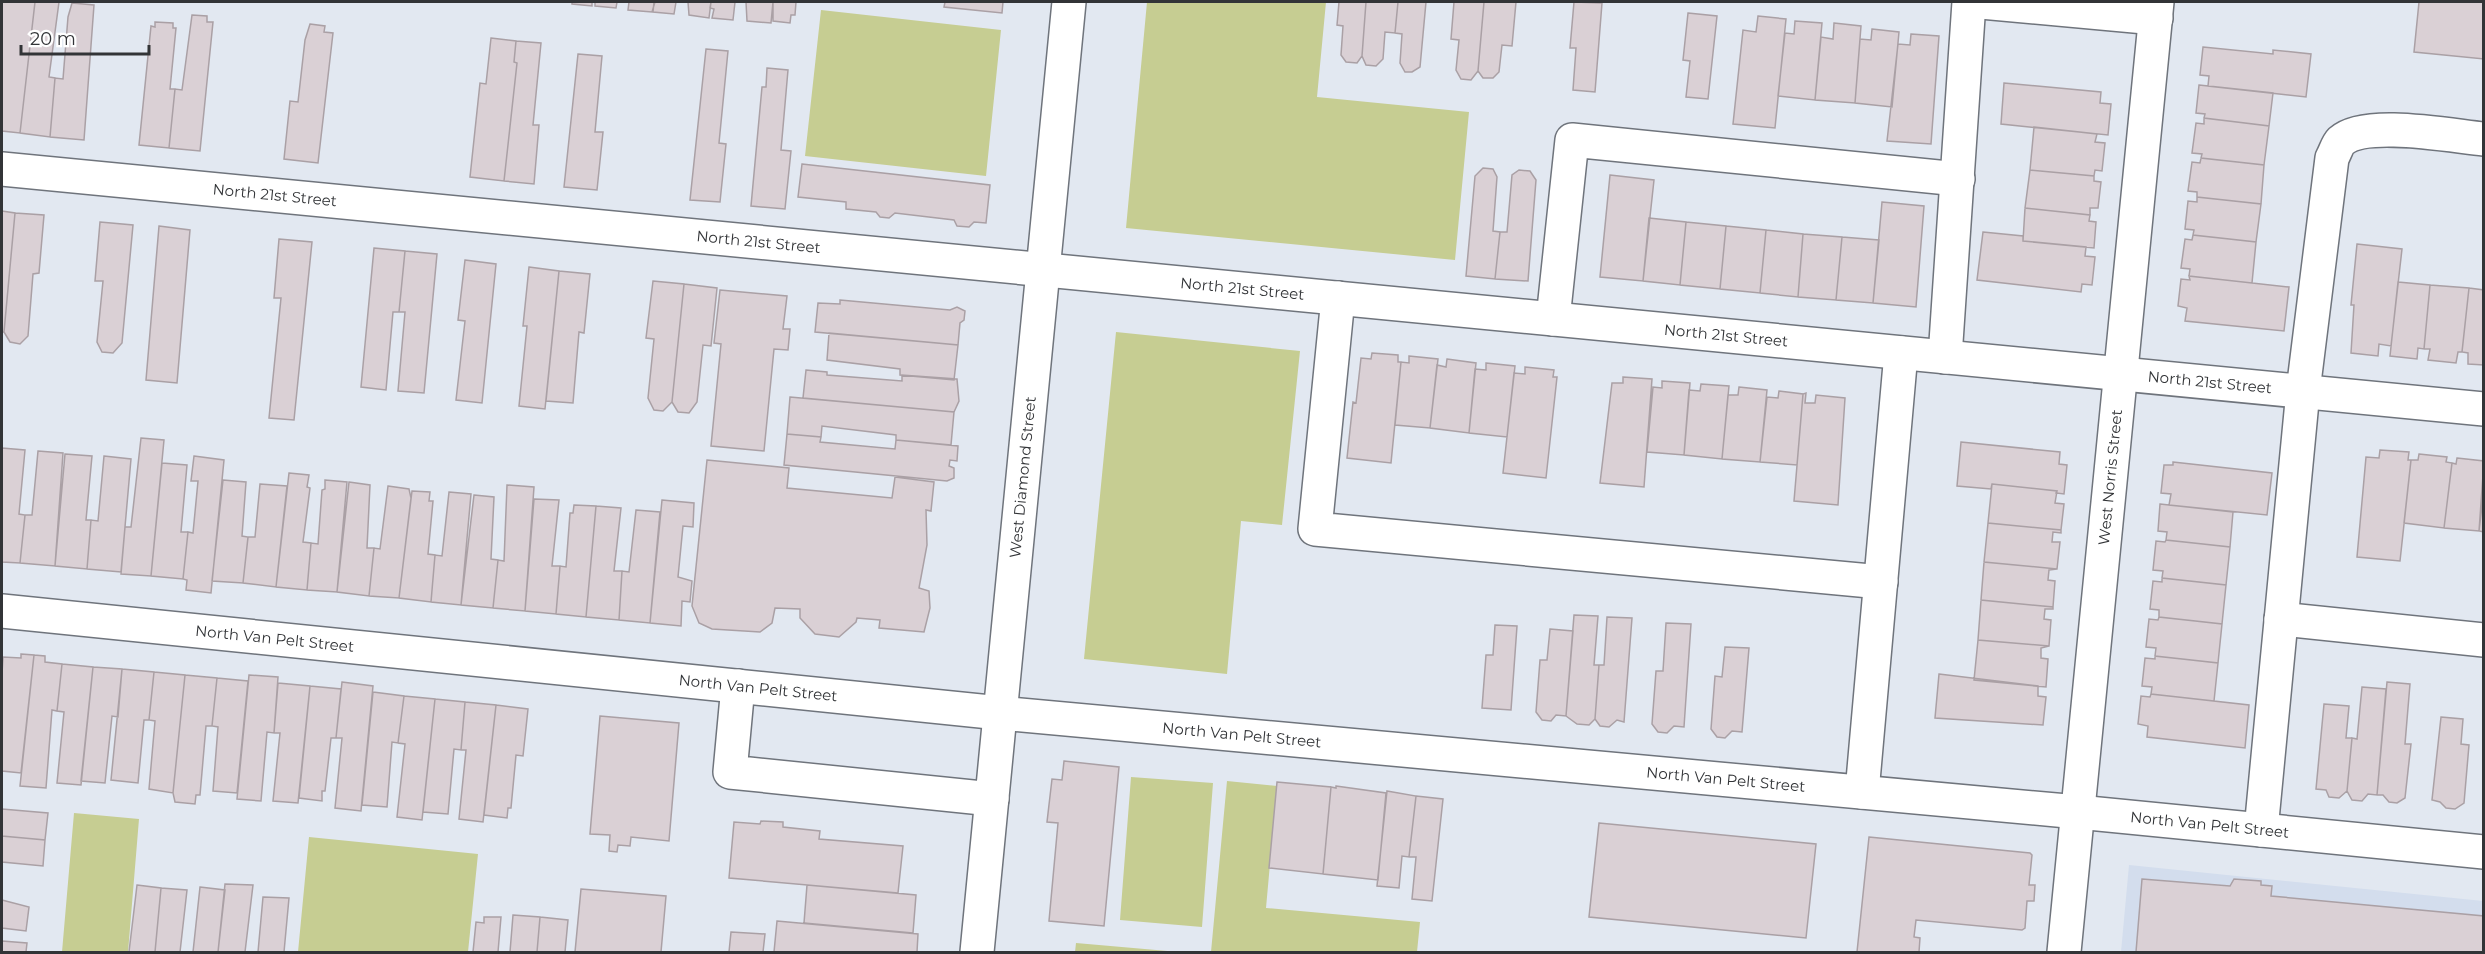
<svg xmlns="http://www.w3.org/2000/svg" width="2485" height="954" viewBox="0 0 2485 954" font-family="Montserrat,sans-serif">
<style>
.built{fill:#d3dded}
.green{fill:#c6cd92}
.building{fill:#dad0d5;stroke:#aaa0a5;stroke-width:1.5}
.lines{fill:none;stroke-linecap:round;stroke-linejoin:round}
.minor-casing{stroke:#6f747c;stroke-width:36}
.major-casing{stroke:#6f747c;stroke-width:36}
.minor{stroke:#fff;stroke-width:33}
.major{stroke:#fff;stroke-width:33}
.labels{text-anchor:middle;stroke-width:5;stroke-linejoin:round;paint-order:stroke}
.street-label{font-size:15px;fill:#323437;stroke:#fff}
</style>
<rect width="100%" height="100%" fill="#e2e8f1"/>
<path class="built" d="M2129 865 2483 901V952H2121Z"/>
<path class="green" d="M1147 2H1326L1317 97 1469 112 1455 260 1126 228Z
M821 10 1001 30 986 176 805 156Z
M1116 332 1300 351 1282 525 1241 521 1227 674 1084 659Z
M1131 777 1213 783 1202 927 1120 920Z
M1227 781 1277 786 1266 908 1420 922 1417 952H1211Z
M74 813 139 819 128 952H62Z
M309 837 478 854 468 952H298Z
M1076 943 1179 952H1075Z"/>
<path class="building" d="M2 2H35L20 133 2 131Z
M35 2H59L49 77 55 78 50 137 20 133Z
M572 2H592V6L572 4Z
M595 2H617L616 8 595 6Z
M629 2H655L652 12 628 10Z
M654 2H676L674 14 653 12Z
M688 2H711L709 18 689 15Z
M711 2H735L733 20 712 18 714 9 710 8Z
M746 2H773L771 23 747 21Z
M773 2H796L795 15H791L790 23 773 21Z
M945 2H1003L1002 13 944 7Z
M1339 2H1366L1362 56 1357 63 1346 62 1341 55 1343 26 1337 25Z
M1366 2H1398L1395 33 1385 32 1383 59 1376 66 1366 65 1362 56Z
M1398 2H1426L1420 67 1412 72H1405L1400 63 1402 34 1395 33Z
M1454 2H1484L1478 71 1471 80 1461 79 1456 70 1459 40 1451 39Z
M1484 2H1516L1512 46 1502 45 1499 72 1493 78H1483L1478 71Z
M1574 2 1602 3 1595 92 1573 90 1576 48H1570Z
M2419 2H2484V59L2414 52Z
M72 3 94 5 84 140 50 137 55 78 63 79 68 17Z
M1688 13 1717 16 1708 99 1686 97 1690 61 1683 60Z
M192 15 207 16V22H213L200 151 169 148 175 89 182 90Z
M1758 16 1786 19 1775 128 1733 124 1743 30 1756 32Z
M1795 21 1822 23 1815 100 1778 96 1785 33 1794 34Z
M155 22 173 23V28H176L170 89H175L169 148 139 145 151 26 155 27Z
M1834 23 1861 26 1855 103 1815 100 1821 37 1833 39Z
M310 24 325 26 324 32 333 33 318 163 284 159 290 101 298 102 305 40Z
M1872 29 1899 32 1892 107 1855 103 1860 39 1871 40Z
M1911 34 1939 36 1931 144 1887 141 1898 44 1910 45Z
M491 38 516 41 514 62 517 63 504 181 470 177 480 83 486 84Z
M516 41 541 43 533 125H539L534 184 504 181 517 63 514 62Z
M2203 47 2273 54V50L2311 54 2306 97 2208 86 2209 76 2200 75Z
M706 49 728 51 719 143 726 144 720 202 690 200Z
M578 54 602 56 595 132H603L597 190 564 187Z
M767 68 788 70 781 150 791 151 785 209 751 206 762 87H766Z
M2004 83 2101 92 2100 103 2111 104 2108 135 2001 124Z
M2199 85 2273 93 2269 126 2204 118 2205 114 2196 113Z
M2204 118 2269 126 2264 165 2201 158 2202 154 2192 153 2196 123 2204 124Z
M2034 127 2097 134 2095 142 2105 143 2102 171 2095 170 2094 176 2030 170Z
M2201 158 2264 165 2261 204 2197 197V192L2188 191 2192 162 2200 163Z
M802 164 990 185 986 223 974 222 969 227 957 226 954 220 895 213 889 218 880 217 876 212 846 209V202L798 197Z
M1483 168 1493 169 1497 177 1493 231 1500 232 1495 279 1466 276 1475 176Z
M1519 170 1530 171 1536 180 1528 281 1495 279 1500 232H1507L1512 175Z
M2030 170 2094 176V181L2101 182 2098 208H2090V215L2025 208Z
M1610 175 1654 180 1643 281 1600 277Z
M2197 197 2261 204 2256 242 2193 235 2194 230 2185 229 2188 201 2197 202Z
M1882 202 1924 206 1916 307 1873 303Z
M2025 208 2090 215 2089 221 2096 222 2094 248 2023 241Z
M2 211 15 213 4 332H2Z
M15 213 44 215 39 273 33 274 28 336 20 344 10 342 4 332Z
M1649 218 1686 222 1680 285 1643 281Z
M100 222 133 225 122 343 113 353 102 352 97 342 103 281H95Z
M1686 222 1726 226 1720 289 1680 285Z
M159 226 190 230 177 383 146 380Z
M1726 226 1766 230 1760 293 1720 289Z
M1766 230 1803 234 1798 297 1760 293Z
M1983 232 2023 236V241L2086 247 2085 256 2095 257 2092 285 2082 284 2081 292 1977 280Z
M1803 234 1842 237 1836 300 1798 297Z
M2193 235 2256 242 2252 283 2189 276 2190 269 2181 268 2185 239 2192 240Z
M1842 237 1879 240 1873 303 1836 300Z
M279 239 312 242 294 420 269 418 281 298H274Z
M2357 244 2402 249 2391 346 2379 344 2378 356 2351 353 2354 305H2351Z
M374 248 405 251 399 312H393L386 390 361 387Z
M405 251 437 254 424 393 398 391 405 312H399Z
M465 260 496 264 482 403 456 400 465 321 458 320Z
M529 267 559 271 545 409 519 406 527 326H523Z
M559 271 590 274 584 333 579 332 573 403 546 401Z
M2189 276 2289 287 2284 331 2185 321 2187 308 2178 306 2181 279 2190 280Z
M653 281 684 284 672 402 663 411 654 410 648 398 654 339 646 338Z
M2398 282 2430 285 2424 349 2418 348 2417 359 2390 356Z
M684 284 717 288 711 346 703 345 697 402 689 413 678 412 672 402Z
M2430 285 2469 288 2462 352H2458L2456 363 2428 360 2430 349H2424Z
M2469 288 2484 290V365L2468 364V353L2462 352Z
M720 290 787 296 783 329H790L788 350 774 349 764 451 711 446 721 344 714 343Z
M840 300 950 310 957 307 965 311 964 320 960 323 958 345 815 332 818 303 840 304Z
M829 333 958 345 954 380 900 375V369L827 360Z
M1372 353 1398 355V362H1401L1391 463 1347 458 1353 402 1356 403 1361 358 1371 359Z
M1409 356 1438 359 1430 428 1395 425 1401 362 1409 363Z
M1447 359 1476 363 1469 433 1430 428 1437 365 1446 367Z
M1486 363 1515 366 1507 437 1469 433 1475 369 1486 370Z
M1525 367 1554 370 1553 377H1557L1546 478 1503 473 1514 373 1525 374Z
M806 370 827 372V375L902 381V375L957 379 959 401 954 412 803 398Z
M1623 377 1652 379 1644 487 1600 483 1612 383H1623Z
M1662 381 1690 383 1684 455 1647 452 1653 387 1662 388Z
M1701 384 1729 386 1722 459 1684 455 1689 390 1700 391Z
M1739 387 1767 390 1760 462 1722 459 1728 395H1738Z
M1779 391 1803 394 1797 465 1760 462 1767 397 1778 398Z
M1806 393 1805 403H1815L1816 395 1845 398 1838 505 1794 501 1803 394Z
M790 397 954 412 951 445 896 440V435L822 426 821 437 787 434Z
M787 434 821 437 820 442 895 449 896 440 958 446 957 461 950 460 949 466 954 468V478L947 481 784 465Z
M141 438 164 440 151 576 121 574 125 527H131Z
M1961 442 2060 452 2059 464 2067 465 2064 494 2056 493 2057 491 1992 484 1991 489 1957 486Z
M2 448 25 450 19 514 25 515 20 563 2 562Z
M2380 450 2409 452 2408 460H2411L2400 561 2357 557 2366 457 2379 458Z
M38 451 63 453 55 566 20 563 25 515H32Z
M65 454 92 456 86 520H91L87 569 55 566Z
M2419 454 2447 457 2446 462 2452 463 2444 528 2404 523 2411 460H2418Z
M104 456 131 459 121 572 87 569 91 520 98 521Z
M194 456 224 460 211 593 186 590 187 580 183 579 188 532 193 533 198 481H191Z
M2457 458 2484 461 2479 531 2444 528 2452 463 2456 464Z
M707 460 789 468 787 488 892 498 895 477 934 482 931 511 926 510 927 545 919 588 929 591 930 608 924 632 879 628 880 620 857 618 856 622 839 637 815 634 800 618V609L775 608 772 623 760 632 712 629 699 623 692 606Z
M2173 462 2272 473 2267 515 2169 505 2171 494 2161 493 2164 465H2173Z
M162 463 187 465 181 532H188L183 579 151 576Z
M289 473 309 475 307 487 310 488 303 542 311 543 307 590 276 587Z
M223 480 246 482 242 536 248 537 243 583 212 581Z
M325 480 347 482 337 592 307 590 311 543 318 544 322 490 325 489Z
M349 482 370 485 367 548H374L369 596 337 592Z
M260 484 287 486 276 587 243 583 248 537H255Z
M1992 484 2057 491 2055 503 2064 504 2061 530 1988 523Z
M507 485 534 487 525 611 493 608 498 560 504 561Z
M388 486 409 489 411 498 399 598 369 596 374 548 380 549Z
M2484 489V532L2479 531Z
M412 491 430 492 429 501H433L428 554 435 555 431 602 399 598Z
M449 492 471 494 461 605 431 602 435 555 442 556Z
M474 495 494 497 491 559 498 560 493 608 461 605Z
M534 499 559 500 552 566H560L556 614 525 611Z
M662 500 694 503 693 527 683 526 678 577 692 581 690 602 682 601 681 626 650 623Z
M2160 504 2233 512 2230 547 2166 540 2167 532 2158 531Z
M574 505 596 506 586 617 556 614 560 566 566 567 570 513H573Z
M596 506 621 508 614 571H622L619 620 586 617Z
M636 510 660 512 650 623 619 620 622 571 629 572Z
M1988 523 2061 530V533L2053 532 2052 542H2060L2057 569 1984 562Z
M2166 540 2230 547 2226 585 2162 578 2163 571 2153 570 2156 541 2165 542Z
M1984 562 2057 569 2049 570 2048 580 2055 581 2053 607 1981 600Z
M2162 578 2226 585 2222 624 2159 617V610L2150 609 2153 581 2162 582Z
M1981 600 2053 607V609H2045L2044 619 2051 620 2049 646 1978 640Z
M1574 615 1598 616 1594 665H1599L1595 719 1589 725 1577 724 1566 716Z
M1607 617 1632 618 1624 722 1617 720 1609 727 1600 726 1595 719 1599 665H1604Z
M2159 617 2222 624 2218 663 2155 656 2156 648 2146 647 2149 619 2158 620Z
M1666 623 1691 624 1684 727 1674 726 1667 733 1658 732 1652 724 1656 671H1663Z
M1495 625 1517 626 1511 710 1482 708 1486 655H1493Z
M1550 629 1573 631 1566 716 1556 715 1551 721 1542 720 1536 712 1540 660H1547Z
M1978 640 2049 646 2041 648V658L2048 659 2046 687 1974 680Z
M1725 647 1749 648 1742 732 1732 731 1725 738 1717 737 1711 729 1715 676 1722 677Z
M21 654 34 655 21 773 2 771V674L3 657 21 658Z
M34 655 45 656V662L62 664 57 711 52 710 46 788 20 786Z
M2155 656 2218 663 2214 701 2151 694 2152 687 2142 686 2145 658 2155 659Z
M62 664 93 667 81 785 57 783 64 712 57 711Z
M93 667 122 669 118 717 112 716 105 783 81 781Z
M122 669 154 672 149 720H144L138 783 111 780Z
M154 672 185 675 173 793 149 789 155 721 149 720Z
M1939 674 2038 686V696L2046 697 2043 725 1935 718Z
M185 675 217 678 212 726H206L200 795H196L195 804 175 802 173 793Z
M249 675 278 677 274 733 267 732 261 801 237 799Z
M217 678 248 681 237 793 213 791 218 727 212 726Z
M342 682 373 686 361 811 335 808 342 738H336Z
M2387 682 2410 684 2405 744H2411L2405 798 2397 803 2389 802 2383 795H2377Z
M278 683 310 686 298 803 273 801 280 733H274Z
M310 686 341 689 336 738H331L325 791H322V801L299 798Z
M2362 687 2386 689 2377 795 2368 794 2362 801 2352 800 2347 791 2352 738 2357 739Z
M373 692 404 696 398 743 392 742 387 807 362 805Z
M2151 694 2249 705 2245 748 2147 737 2148 726 2138 724 2141 696 2150 697Z
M404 696 435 699 422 820 397 817 405 744 398 743Z
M435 699 465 702 461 750 454 749 448 814 423 812Z
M465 702 496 705 483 822 459 819 466 750H461Z
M2324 704 2349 706 2346 738H2352L2347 791 2339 798 2329 797 2326 790 2316 789Z
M496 705 528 709 523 756 516 755 511 808H508L507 818 484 815Z
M600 716 679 723 669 841 631 837 630 846 618 845 617 852 609 851 610 835 590 834Z
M2441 717 2463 719 2461 744 2469 745 2464 803 2455 809 2446 808 2440 802 2432 800Z
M1064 761 1119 767 1104 926 1049 921 1058 823 1047 822 1052 779 1062 780Z
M1277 782 1331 787 1323 874 1269 868Z
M1336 786 1386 793 1378 880 1323 874 1331 787 1336 788Z
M1387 791 1416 796 1409 857 1402 856 1399 888 1377 886Z
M1416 796 1443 799 1432 901 1412 899 1416 857H1409Z
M2 809 48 813 45 840 2 836Z
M761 821 783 822V827L820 831 819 839 903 846 898 893 729 878 734 822 760 824Z
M1599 823 1816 844 1806 938 1589 917Z
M2 836 45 840 43 866 2 862Z
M1869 837 2030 853 2032 855 2029 885H2035L2034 901H2027L2025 928 2022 930 1916 920 1914 937 1920 938 1919 952H1857Z
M2142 879 2230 886 2234 879 2261 881V885L2272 886 2271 896 2484 916V952H2136Z
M225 884 253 885 245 952H218Z
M137 885 161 888 155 952H129Z
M807 885 916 895 913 933 804 923Z
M200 887 225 890 218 952H193Z
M161 888 187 890 180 952H155Z
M581 889 666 896 661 952H575Z
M263 897 289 898 284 952H258Z
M2 900 29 907 26 931 2 928Z
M513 915 540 917 537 952H510Z
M484 917H501L498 952H473L476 922 484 923Z
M540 917 568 920 565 952H537Z
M777 921 918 934 917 952H774Z
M731 932 765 934 763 952H729Z
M2 941 27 943 26 952H2Z"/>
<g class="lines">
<g class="minor-casing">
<g id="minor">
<path d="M1981 2 2156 18"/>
<path id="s1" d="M2 169 2484 409"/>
<path d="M1338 298 1315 529 1881 582"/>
<path d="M1553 319 1572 140 1958 179"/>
<path d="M1945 357 1969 2"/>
<path id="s2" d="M2 611 1000 713 2078 812 2484 852"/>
<path d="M2281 619 2484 640"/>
<path d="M738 686 730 772 992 799"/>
<path d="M1862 792 1901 353"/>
<path d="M2261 830 2303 391 2332 158C2335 153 2337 145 2341 141 2365 119 2452 136 2484 139"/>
<path id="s3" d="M2064 952 2157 2"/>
</g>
</g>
<g class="major-casing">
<g id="major">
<path id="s4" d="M977 952 1069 2"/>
</g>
</g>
<use href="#minor" class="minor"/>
<use href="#major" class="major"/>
</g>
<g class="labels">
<g class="street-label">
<text dy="5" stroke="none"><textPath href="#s1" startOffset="274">North 21st Street</textPath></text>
<text dy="5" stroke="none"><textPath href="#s1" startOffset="760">North 21st Street</textPath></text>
<text dy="5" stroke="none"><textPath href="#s1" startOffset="1246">North 21st Street</textPath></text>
<text dy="5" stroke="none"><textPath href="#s1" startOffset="1732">North 21st Street</textPath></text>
<text dy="5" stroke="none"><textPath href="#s1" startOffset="2218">North 21st Street</textPath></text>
<text dy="5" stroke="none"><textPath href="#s4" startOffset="477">West Diamond Street</textPath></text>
<text dy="5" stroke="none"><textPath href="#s3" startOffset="477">West Norris Street</textPath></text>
<text dy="5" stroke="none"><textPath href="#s2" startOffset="274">North Van Pelt Street</textPath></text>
<text dy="5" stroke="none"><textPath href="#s2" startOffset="760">North Van Pelt Street</textPath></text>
<text dy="5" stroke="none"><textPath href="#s2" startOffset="1246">North Van Pelt Street</textPath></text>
<text dy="5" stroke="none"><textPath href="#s2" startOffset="1732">North Van Pelt Street</textPath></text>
<text dy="5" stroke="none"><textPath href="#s2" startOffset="2218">North Van Pelt Street</textPath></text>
</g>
</g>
<rect width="2485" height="954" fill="none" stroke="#323437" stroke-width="6"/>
<path d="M21 45v9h128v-9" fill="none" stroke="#323437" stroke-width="3"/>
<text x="30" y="45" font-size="18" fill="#323437" stroke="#ffffff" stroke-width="4.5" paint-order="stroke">20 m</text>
</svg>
